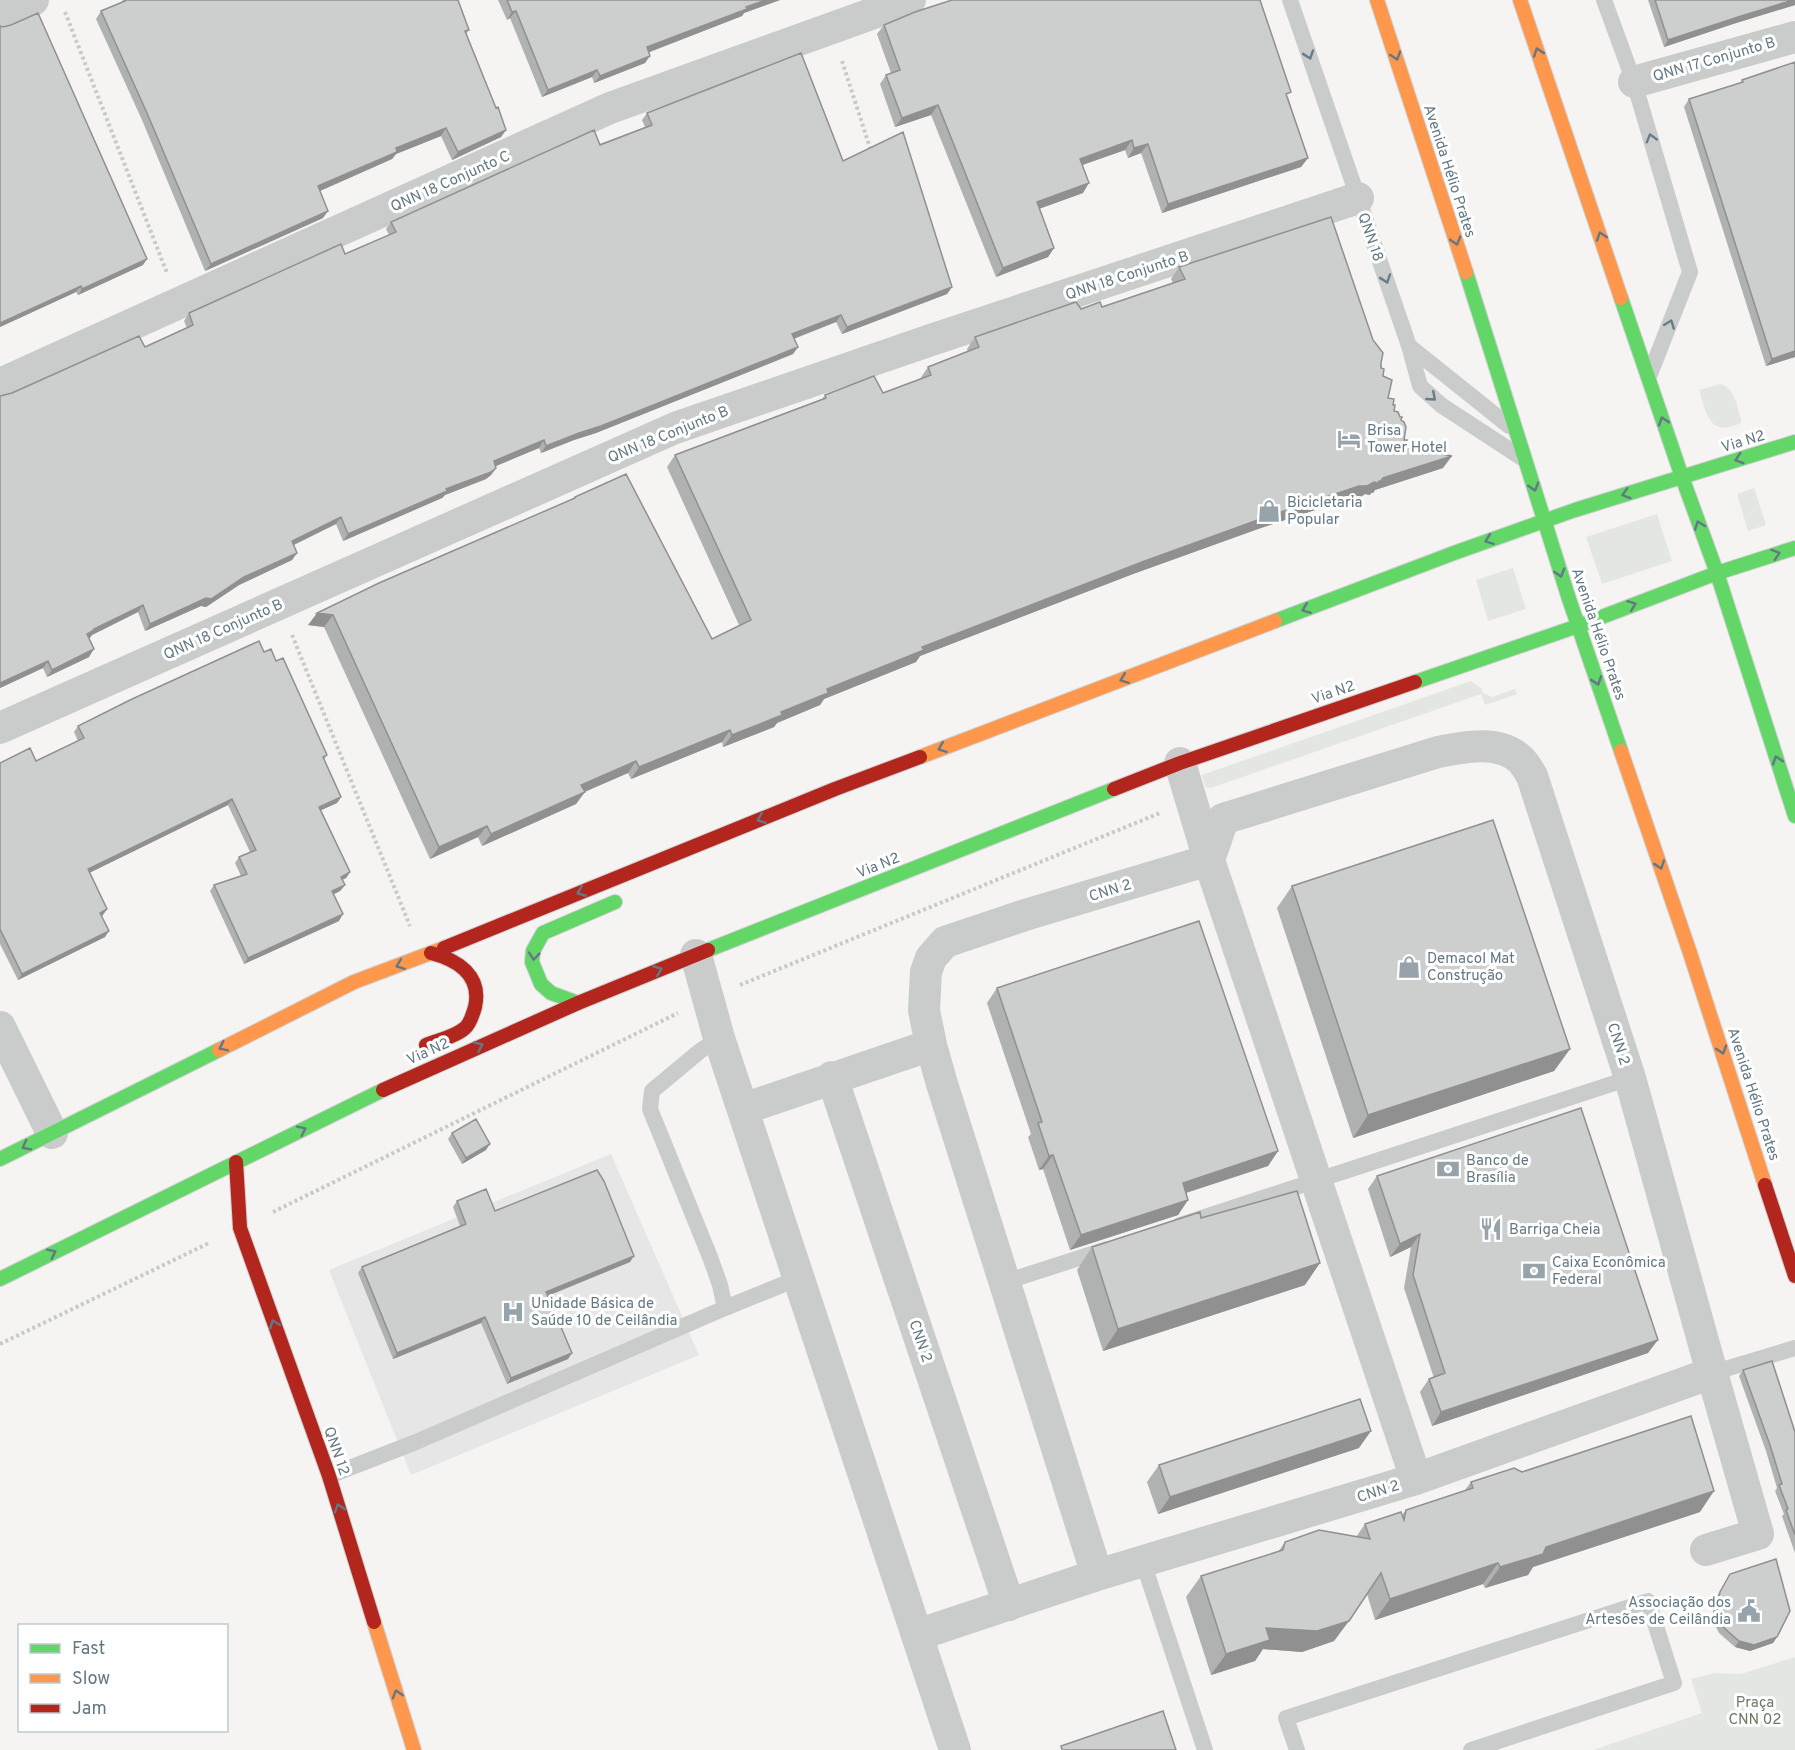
<svg xmlns="http://www.w3.org/2000/svg" width="1795" height="1750" viewBox="0 0 1795 1750" font-family="Overpass,sans-serif">
<style>
.built{fill:#e5e6e5}
.green{fill:#e4e7e1}
.lines{fill:none;stroke-linecap:round;stroke-linejoin:round}
.fast-casing{stroke:#d0d1d2;stroke-width:16}
.slow-casing{stroke:#d0d1d2;stroke-width:16}
.jam-casing{stroke:#d0d1d2;stroke-width:16}
.path{stroke:#c8caca;stroke-width:4;stroke-dasharray:3 3;stroke-linecap:butt}
.lane{stroke:#cacccc;stroke-width:16}
.street{stroke:#cacccc;stroke-width:32}
.fast{stroke:#63d668;stroke-width:14}
.slow{stroke:#ff974d;stroke-width:14}
.jam{stroke:#b3261e;stroke-width:14}
.wall{fill:#b0b1b1}
.shaded-wall{fill:#909090}
.building{fill:#cdcece;stroke:#909090;stroke-width:1.5}
.oneway{stroke:#637884}
.oneway2{stroke:#687c88}
.labels{text-anchor:middle;stroke-width:6;stroke-linejoin:round;paint-order:stroke}
.street-label{font-size:15px;fill:#637884;stroke:#fff}
.poi-label{font-size:15px;fill:#637884;stroke:#fff;text-anchor:start}
.park-label{font-size:15px;fill:#697b62;stroke:#fff}
</style>
<rect width="100%" height="100%" fill="#f5f4f3"/>
<path class="built" d="M611 1154 699 1355 411 1475 329 1270Z"/>
<path class="green" d="M1721 384C1735 388 1737 407 1741 419V423C1709 438 1707 414 1699 390Z
M1754 488 1766 525 1748 531 1737 494Z
M1657 514 1672 561 1602 584 1586 537Z
M1513 568 1526 609 1488 621 1476 580Z
M1471 681 1481 688 1483 693 1492 697 1515 689 1517 694 1485 705 1481 694 1211 788 1205 787 1202 775Z
M1795 1657V1750H1593L1702 1713 1691 1679 1715 1673 1741 1674Z"/>
<g class="lines">
<g class="fast-casing">
<path id="fast" d="M1466 272 1569 599 1621 751
M1621 298 1682 477 1717 573 1795 816
M1275 621 1454 553 1575 510 1795 442
M1415 682 1578 626 1717 573 1795 548
M708 950 1114 789
M578 1003 551 993 541 984 532 962 533 951 543 933 615 902
M0 1159 219 1050
M0 1279 383 1090"/>
</g>
<g class="slow-casing">
<path id="slow" d="M1377 0 1466 272
M1520 0 1621 298
M1621 751 1690 953 1765 1185
M920 757 1275 621
M219 1050 354 982 444 948
M374 1622 414 1750"/>
</g>
<g class="jam-casing">
<path id="jam" d="M1114 789 1180 763 1415 682
M444 948 835 789 920 757
M426 1045C438 1040 455 1037 465 1028 470 1024 473 1014 475 1007 482 976 458 960 431 953
M383 1090 578 1003 708 950
M236 1162 240 1228 329 1476 374 1622
M1765 1185 1795 1276"/>
</g>
<path class="path" d="M65 12 167 273
M842 61 871 151
M292 635 410 926
M740 985 1160 813
M273 1212 678 1013
M0 1344 209 1243"/>
<path class="lane" d="M1290 0 1409 346 1509 426
M1604 0 1634 82 1690 272 1650 374
M1409 346 1420 386 1441 405 1522 458
M719 1038 700 1051 652 1091 650 1109 710 1257 720 1285 725 1308 799 1278
M1180 1225 1630 1078
M1005 1282 1107 1249
M1712 1373 1795 1348
M329 1476 416 1442 725 1308
M1143 1562 1205 1750
M1297 1750 1286 1718 1648 1601 1674 1683 1471 1750"/>
<path class="street" d="M0 15 33 0
M1634 82 1795 37
M0 384 610 108 910 0
M0 728 675 428 931 340 1358 198
M1180 763 1209 860 1416 1479
M696 955 719 1038 955 1750
M0 1027 52 1133
M832 1077 1009 1605
M743 1109 931 1045 942 1084 1097 1575
M1706 1550 1758 1534 1712 1373
M917 1635 1097 1575 1416 1479 1712 1373 1630 1078 1532 776C1529 771 1525 764 1521 760 1499 739 1464 747 1438 752L1223 819 1209 860 1025 915 945 942 931 958 926 972 924 1010 931 1045"/>
<use href="#fast" class="fast"/>
<use href="#slow" class="slow"/>
<use href="#jam" class="jam"/>
</g>
<path class="wall" d="M123 0H458L469 30 466 34 496 108 506 130 501 137 452 160 441 136 396 154 392 159 320 191 323 218 205 271 142 120 96 19 101 11 121 3Z
M498 0H780L744 13 742 16 649 52 645 63 594 83 592 77 542 97 510 18 507 20Z
M1648 0H1795V5L1733 24 1664 47Z
M884 25 1288 97 1308 158 1301 167 1162 213 1141 153 1128 158 1125 150 1082 165 1083 193 1039 209 1054 248 1048 257 996 277 931 115 895 127 880 84 886 75 891 73 877 34Z
M0 26 143 265 78 295 76 292 0 327Z
M1795 62V357L1766 366 1684 107 1689 99 1740 83 1742 80Z
M647 113 843 161 952 287 947 294 842 334 836 322 794 339 798 347 793 354 596 433 574 440 541 453 539 448 495 466 496 468 491 475 486 479 445 495 442 498 343 541 336 524 294 545 297 553 292 560 239 585 206 607 201 606 145 631 138 612 92 635 89 638V657L47 677 43 668 0 688V396L12 393 145 347 187 328 184 321 189 313 345 254 389 235 386 229 391 222 645 127 642 120Z
M1179 267 1381 363 1383 376 1388 398 1393 405 1394 411 1401 420 1404 440 1406 445 1409 448 1443 468 1375 490 1373 493H1371L1370 495 1365 494 1359 498H1351L1258 529 1133 574 920 656 916 662 824 699 820 705 777 723 774 727 723 747 722 742 631 779 628 773 584 792 576 804 482 846 478 837 430 859 324 627 308 625 574 499 575 497 712 639 739 625 667 467 675 455 822 399 825 395 883 393 920 379 928 367 968 352 967 349 975 337 1081 309 1102 307 1173 283 1171 279Z
M264 652 276 661 327 755 324 760 341 797 337 803 321 810 350 872 346 878 342 880 345 885 340 891 334 894 339 921 244 964 210 891 214 885 241 876 235 863 239 857 250 852 228 805 89 873 107 909 102 916 105 937 18 980 0 944V763L36 761 78 741 74 732 78 726Z
M1292 886 1570 1049 1554 1071 1353 1138 1277 908Z
M997 988 1278 1151 1268 1166 1186 1193 1188 1200 1178 1215 1070 1250 1043 1169 1039 1170 1028 1137 1031 1134 987 1003Z
M452 1133 486 1150 462 1164 448 1139Z
M1377 1176 1648 1353 1432 1426 1420 1392 1429 1379 1434 1378 1404 1288 1411 1247 1390 1257 1368 1189Z
M457 1201 495 1211 630 1262 548 1296 568 1359 507 1384 481 1323 393 1359 358 1273 362 1267 460 1226 453 1207Z
M1092 1247 1305 1285 1103 1351 1077 1270Z
M1743 1370 1795 1432V1553L1782 1516 1784 1514 1775 1491 1777 1488 1766 1451 1739 1376Z
M1359 1448 1158 1514 1147 1482 1159 1465Z
M1522 1472 1700 1512 1533 1567 1528 1575 1485 1588 1483 1584 1375 1620 1367 1594 1334 1641 1302 1652 1263 1649 1255 1661 1211 1675 1186 1597 1201 1576 1278 1552 1285 1542 1356 1537 1365 1524 1402 1515 1406 1510 1465 1490 1471 1482Z
M1730 1574 1777 1637 1773 1643 1750 1651 1735 1647 1719 1633 1714 1623 1713 1611 1716 1598Z"/>
<path class="shaded-wall" d="M766 0H780L744 13 742 16 642 55 647 47Z
M1793 0H1795V5L1733 24 1664 47 1668 40 1738 17Z
M516 11 510 18 507 20 512 12Z
M650 56 645 63 594 83 600 76Z
M597 70 592 77 542 97 548 90Z
M938 105 931 115 895 127 902 118Z
M446 128 441 136 396 154 392 159 313 194 318 186 396 148Z
M506 130 501 137 452 160 458 152Z
M1132 140 1125 150 1074 168 1080 159Z
M1148 144 1141 153 1128 158 1134 148Z
M1308 158 1301 167 1162 213 1168 204Z
M1089 183 1083 193 1030 212 1037 202Z
M328 211 323 218 205 271 211 264Z
M1054 248 1048 257 996 277 1003 268Z
M147 259 143 265 78 295 82 289Z
M81 286 76 292 0 327V323Z
M952 287 947 294 842 334 847 327Z
M841 315 836 322 787 341 792 334Z
M798 347 793 354 596 433 574 440 541 453 546 446Z
M1795 351V357L1766 366 1772 359Z
M544 440 539 448 489 469 494 461Z
M1452 456 1443 468 1375 490 1373 493H1371L1370 495 1365 494 1359 498H1351L1258 529 1133 574 920 656 916 662 824 699 820 705 777 723 774 727 723 747 732 735 827 689 922 647 1142 562 1266 517 1359 486 1379 481 1383 478Z
M496 468 491 475 486 479 445 495 442 498 343 541 348 534 446 489Z
M341 517 336 524 287 548 292 541Z
M297 553 292 560 239 585 206 607 201 606 145 631 150 624 244 577Z
M143 605 138 612 92 635 90 638 82 641 87 634 94 629Z
M317 613 333 615 324 627 308 625Z
M94 649 89 657 47 677 52 670Z
M48 661 43 668 0 688V683Z
M730 730 722 742 631 779 639 767Z
M636 761 628 773 573 797 581 785Z
M585 792 576 804 482 846 491 834Z
M341 797 337 803 315 813 319 807Z
M232 799 228 805 83 876 88 869Z
M487 826 478 837 430 859 439 847Z
M350 872 346 878 336 883 341 877Z
M345 885 340 891 328 897 332 891Z
M107 909 103 915 96 919 100 913Z
M343 914 339 921 244 964 248 958Z
M109 931 105 937 18 980 22 974Z
M1570 1049 1554 1071 1353 1138 1368 1115Z
M490 1144 486 1150 462 1164 466 1158Z
M1278 1151 1268 1166 1173 1197 1183 1183Z
M1053 1155 1043 1169 1039 1170 1049 1156Z
M1188 1200 1178 1215 1070 1250 1081 1235Z
M1420 1234 1411 1247 1390 1257 1400 1244Z
M634 1256 630 1262 542 1298 546 1292Z
M1320 1263 1305 1285 1103 1351 1118 1329Z
M485 1317 481 1323 393 1359 397 1353Z
M1658 1340 1648 1353 1432 1426 1441 1412Z
M572 1353 568 1359 507 1384 511 1378Z
M1371 1431 1359 1448 1158 1514 1170 1497Z
M1714 1491 1700 1512 1533 1567 1528 1575 1485 1588 1500 1567 1546 1547Z
M1498 1563 1483 1584 1375 1620 1390 1599Z
M1349 1621 1334 1641 1302 1652 1263 1649 1255 1661 1211 1675 1226 1654 1266 1628Z
M1777 1637 1773 1643 1750 1651 1735 1647 1739 1641Z"/>
<path class="building" d="M125 0H458L469 30 465 31 496 108 498 107 506 130 458 152 446 128 396 148 397 152 318 186 328 211 211 264 147 113 101 11 125 1Z
M507 0H766L746 7 747 9 647 47 650 56 600 76 597 70 548 90 516 11 512 12Z
M952 0H1260L1291 92 1286 94 1308 158 1168 204 1148 144 1134 148 1132 140 1080 159 1089 183 1037 202 1054 248 1003 268 938 105 902 118 886 75 900 70 884 25 915 12Z
M1655 0H1793L1738 17 1668 40Z
M38 13 147 259 82 289 81 286 0 323V26L3 27 11 25Z
M801 53 843 161 903 132 952 287 847 327 841 315 792 334 798 347 601 426 579 433 546 446 544 440 494 461 496 468 491 472 446 489 447 491 348 534 341 517 292 541 297 553 244 577 211 599 206 598 150 624 143 605 94 629V630L87 634 94 649 52 670 48 661 0 683V396L12 393 139 336 145 347 193 325 189 313 341 244 345 254 396 232 391 222 594 130 600 145 652 125 647 113Z
M1795 62V351L1772 359 1689 99 1743 82 1742 80Z
M1331 217 1373 340 1383 353 1381 363V368L1384 369 1383 376 1392 380 1388 398 1394 399 1393 405H1395L1394 411 1398 412 1400 417H1402L1401 420 1404 422 1406 427 1404 440H1407L1406 445 1409 446V448L1452 456 1383 478 1381 481H1379L1378 483 1374 482 1367 486H1359L1266 517 1142 562 922 647 924 650 827 689 828 693 781 712 782 715 732 735 730 730 639 767 636 761 581 785 585 792 491 834 487 826 439 847 333 615 317 613 379 583 575 498V497L626 474 712 639 751 620 675 455 826 398 825 395 874 376 883 393 931 375 928 367 979 347 975 337 1076 302 1081 309 1100 302 1102 307 1185 279 1179 267Z
M259 641 264 652 271 649 276 661 283 658 327 755 323 757 341 797 319 807 350 872 341 877 345 885 332 891 343 914 248 958 214 885 247 874 239 857 256 850 232 799 88 869 107 909 100 913 109 931 22 974 0 929V763L30 748 36 761 84 738 78 726 130 700Z
M1493 820 1570 1049 1368 1115 1292 886Z
M1199 921 1278 1151 1183 1183 1188 1200 1081 1235 1053 1155 1049 1156 1038 1123 1042 1122 997 988Z
M1581 1108 1658 1340 1441 1412 1429 1379 1445 1373 1413 1275 1420 1234 1400 1244 1377 1176Z
M476 1119 490 1144 466 1158 452 1133Z
M597 1170 604 1181 634 1256 546 1292 572 1353 511 1378 485 1317 397 1353 362 1267 466 1224 457 1201 486 1189 495 1211Z
M1297 1191 1320 1263 1118 1329 1092 1247 1200 1212 1201 1218Z
M1772 1361 1795 1432V1535L1786 1510 1788 1509 1779 1485 1782 1484 1770 1445 1743 1370Z
M1360 1399 1371 1431 1170 1497 1159 1465Z
M1691 1416 1714 1491 1546 1547 1543 1554 1500 1567 1498 1563 1390 1599 1381 1573 1349 1621 1317 1631 1266 1628 1270 1640 1226 1654 1201 1576 1283 1550 1285 1542 1319 1530 1370 1539 1365 1524 1401 1512 1404 1520 1406 1510 1473 1488 1471 1482 1514 1468 1522 1472Z
M1776 1559 1790 1611 1777 1637 1754 1645 1739 1641 1723 1627 1719 1618 1717 1605 1720 1592 1730 1574Z
M1163 1711 1176 1750H1062L1061 1746Z"/>
<defs><path id="oneway-chevron" d="M-2-3.5L2.5 0L-2 3.5" fill="none" stroke-width="1.6" stroke-linecap="round" stroke-linejoin="round" transform="scale(1.5)"/></defs>
<g class="oneway">
<use href="#oneway-chevron" transform="translate(1538 52) rotate(-109)"/>
<use href="#oneway-chevron" transform="translate(1396 56) rotate(72)"/>
<use href="#oneway-chevron" transform="translate(1601 236) rotate(-109)"/>
<use href="#oneway-chevron" transform="translate(1456 241) rotate(73)"/>
<use href="#oneway-chevron" transform="translate(1663 421) rotate(-108)"/>
<use href="#oneway-chevron" transform="translate(1739 459) rotate(163)"/>
<use href="#oneway-chevron" transform="translate(1534 487) rotate(73)"/>
<use href="#oneway-chevron" transform="translate(1626 494) rotate(163)"/>
<use href="#oneway-chevron" transform="translate(1699 525) rotate(-110)"/>
<use href="#oneway-chevron" transform="translate(1489 540) rotate(160)"/>
<use href="#oneway-chevron" transform="translate(1776 554) rotate(-18)"/>
<use href="#oneway-chevron" transform="translate(1560 573) rotate(73)"/>
<use href="#oneway-chevron" transform="translate(1632 605) rotate(-21)"/>
<use href="#oneway-chevron" transform="translate(1306 609) rotate(159)"/>
<use href="#oneway-chevron" transform="translate(1124 679) rotate(159)"/>
<use href="#oneway-chevron" transform="translate(1597 681) rotate(71)"/>
<use href="#oneway-chevron" transform="translate(942 748) rotate(159)"/>
<use href="#oneway-chevron" transform="translate(1777 760) rotate(-108)"/>
<use href="#oneway-chevron" transform="translate(761 819) rotate(158)"/>
<use href="#oneway-chevron" transform="translate(1660 865) rotate(71)"/>
<use href="#oneway-chevron" transform="translate(581 892) rotate(158)"/>
<use href="#oneway-chevron" transform="translate(534 956) rotate(95)"/>
<use href="#oneway-chevron" transform="translate(400 965) rotate(159)"/>
<use href="#oneway-chevron" transform="translate(658 970) rotate(-22)"/>
<use href="#oneway-chevron" transform="translate(479 1046) rotate(-24)"/>
<use href="#oneway-chevron" transform="translate(223 1047) rotate(154)"/>
<use href="#oneway-chevron" transform="translate(1722 1050) rotate(72)"/>
<use href="#oneway-chevron" transform="translate(302 1130) rotate(-26)"/>
<use href="#oneway-chevron" transform="translate(26 1146) rotate(153)"/>
<use href="#oneway-chevron" transform="translate(52 1253) rotate(-26)"/>
<use href="#oneway-chevron" transform="translate(274 1324) rotate(-110)"/>
<use href="#oneway-chevron" transform="translate(339 1508) rotate(-107)"/>
<use href="#oneway-chevron" transform="translate(397 1694) rotate(-107)"/>
</g>
<g class="oneway2">
<use href="#oneway-chevron" transform="translate(1309 55) rotate(71)"/>
<use href="#oneway-chevron" transform="translate(1651 138) rotate(-106)"/>
<use href="#oneway-chevron" transform="translate(1386 279) rotate(71)"/>
<use href="#oneway-chevron" transform="translate(1670 324) rotate(-69)"/>
<use href="#oneway-chevron" transform="translate(1432 397) rotate(41)"/>
</g>
<defs>
<g id="hotel-bare" transform="scale(1.8)"><path d="M-6-4.5h1.5V1H6V5H4.5V3h-9V5H-6ZM-4 0a1.8 1.8 0 1 1 3.6 0ZM.5 0V-2.5h3Q6-2.5 6 0Z" fill="#96a3ab" stroke="#fff" stroke-width="2.5" paint-order="stroke"/></g>
<g id="shop-bare" transform="scale(1.8)"><path d="M-5-2.5h2.3a2.7 3.5 0 0 1 5.4 0H5L5.5 6h-11ZM-1.5-2.5h3a1.5 2.3 0 0 0-3 0Z" fill="#96a3ab" stroke="#fff" stroke-width="2.5" paint-order="stroke"/></g>
<g id="bank-bare" transform="scale(1.8)"><path d="M-6-4H6V4H-6ZM0-2.3a2.3 2.3 0 1 0 0 4.6a2.3 2.3 0 1 0 0-4.6Z" fill="#96a3ab" stroke="#fff" stroke-width="2.5" paint-order="stroke"/></g>
<g id="restaurant-bare" transform="scale(1.8)"><path d="M-5-6h1v4h1v-4h1v4h1v-4h1v5L-1.5 .5V6h-2V.5L-5-1ZM5-6V6H3V1.5H1.5Q1.5-4 5-6Z" fill="#96a3ab" stroke="#fff" stroke-width="2.5" paint-order="stroke"/></g>
<g id="hospital-bare" transform="scale(1.8)"><path d="M-5-5h3v3.5h4V-5h3V5h-3V1.5h-4V5h-3Z" fill="#96a3ab" stroke="#fff" stroke-width="2.5" paint-order="stroke"/></g>
<g id="civic-bare" transform="scale(1.8)"><path d="M-.6-6.5H3V-4.5H.6V-3L4-1V1h2V6H-6V1h2V-1L-.6-3ZM-1.2 2.5V6h2.4V2.5Z" fill="#96a3ab" stroke="#fff" stroke-width="2.5" paint-order="stroke"/></g>
</defs>
<g fill-rule="evenodd">
<use href="#hotel-bare" x="1349" y="439"/>
<use href="#shop-bare" x="1269" y="511"/>
<use href="#shop-bare" x="1409" y="967"/>
<use href="#bank-bare" x="1448" y="1169"/>
<use href="#restaurant-bare" x="1491" y="1229"/>
<use href="#bank-bare" x="1534" y="1271"/>
<use href="#hospital-bare" x="513" y="1312"/>
<use href="#civic-bare" x="1749" y="1611"/>
</g>
<g class="labels">
<g class="street-label">
<text transform="translate(1714 59) rotate(-16)" y="5">QNN 17 Conjunto B</text>
<text transform="translate(1450 171) rotate(72)" y="5">Avenida Hélio Prates</text>
<text transform="translate(450 181) rotate(-24)" y="5">QNN 18 Conjunto C</text>
<text transform="translate(1371 237) rotate(71)" y="5">QNN 18</text>
<text transform="translate(1127 275) rotate(-18)" y="5">QNN 18 Conjunto B</text>
<text transform="translate(668 434) rotate(-22)" y="5">QNN 18 Conjunto B</text>
<text transform="translate(1743 441) rotate(-17)" y="5">Via N2</text>
<text transform="translate(223 629) rotate(-24)" y="5">QNN 18 Conjunto B</text>
<text transform="translate(1599 634) rotate(71)" y="5">Avenida Hélio Prates</text>
<text transform="translate(1333 692) rotate(-19)" y="5">Via N2</text>
<text transform="translate(878 865) rotate(-22)" y="5">Via N2</text>
<text transform="translate(1110 890) rotate(-17)" y="5">CNN 2</text>
<text transform="translate(1619 1044) rotate(72)" y="5">CNN 2</text>
<text transform="translate(428 1051) rotate(-24)" y="5">Via N2</text>
<text transform="translate(1754 1094) rotate(72)" y="5">Avenida Hélio Prates</text>
<text transform="translate(921 1341) rotate(71)" y="5">CNN 2</text>
<text transform="translate(337 1451) rotate(71)" y="5">QNN 12</text>
<text transform="translate(1378 1491) rotate(-17)" y="5">CNN 2</text>
</g>
<g class="poi-label">
<text x="1367" y="435">Brisa<tspan x="1367" dy="17">Tower Hotel</tspan></text>
<text x="1287" y="507">Bicicletaria<tspan x="1287" dy="17">Popular</tspan></text>
<text x="1427" y="963">Demacol Mat<tspan x="1427" dy="17">Construção</tspan></text>
<text x="1466" y="1165">Banco de<tspan x="1466" dy="17">Brasília</tspan></text>
<text x="1509" y="1234">Barriga Cheia</text>
<text x="1552" y="1267">Caixa Econômica<tspan x="1552" dy="17">Federal</tspan></text>
<text x="531" y="1308">Unidade Básica de<tspan x="531" dy="17">Saúde 10 de Ceilândia</tspan></text>
<text x="1731" y="1607" text-anchor="end">Associação dos<tspan x="1731" dy="17">Artesões de Ceilândia</tspan></text>
</g>
<g class="park-label">
<text x="1755" y="1707">Praça<tspan x="1755" dy="17">CNN 02</tspan></text>
</g>
</g>
<rect x="18" y="1624" width="210" height="108" fill="#ffffff" stroke="#c1c9ce" stroke-width="1.5"/>
<rect x="30" y="1644" width="30" height="9" fill="#63d668" stroke="#c1c9ce" stroke-width="1.5"/>
<text x="72" y="1654" font-size="18" fill="#637884">Fast</text>
<rect x="30" y="1674" width="30" height="9" fill="#ff974d" stroke="#c1c9ce" stroke-width="1.5"/>
<text x="72" y="1684" font-size="18" fill="#637884">Slow</text>
<rect x="30" y="1704" width="30" height="9" fill="#b3261e" stroke="#c1c9ce" stroke-width="1.5"/>
<text x="72" y="1714" font-size="18" fill="#637884">Jam</text>
</svg>
